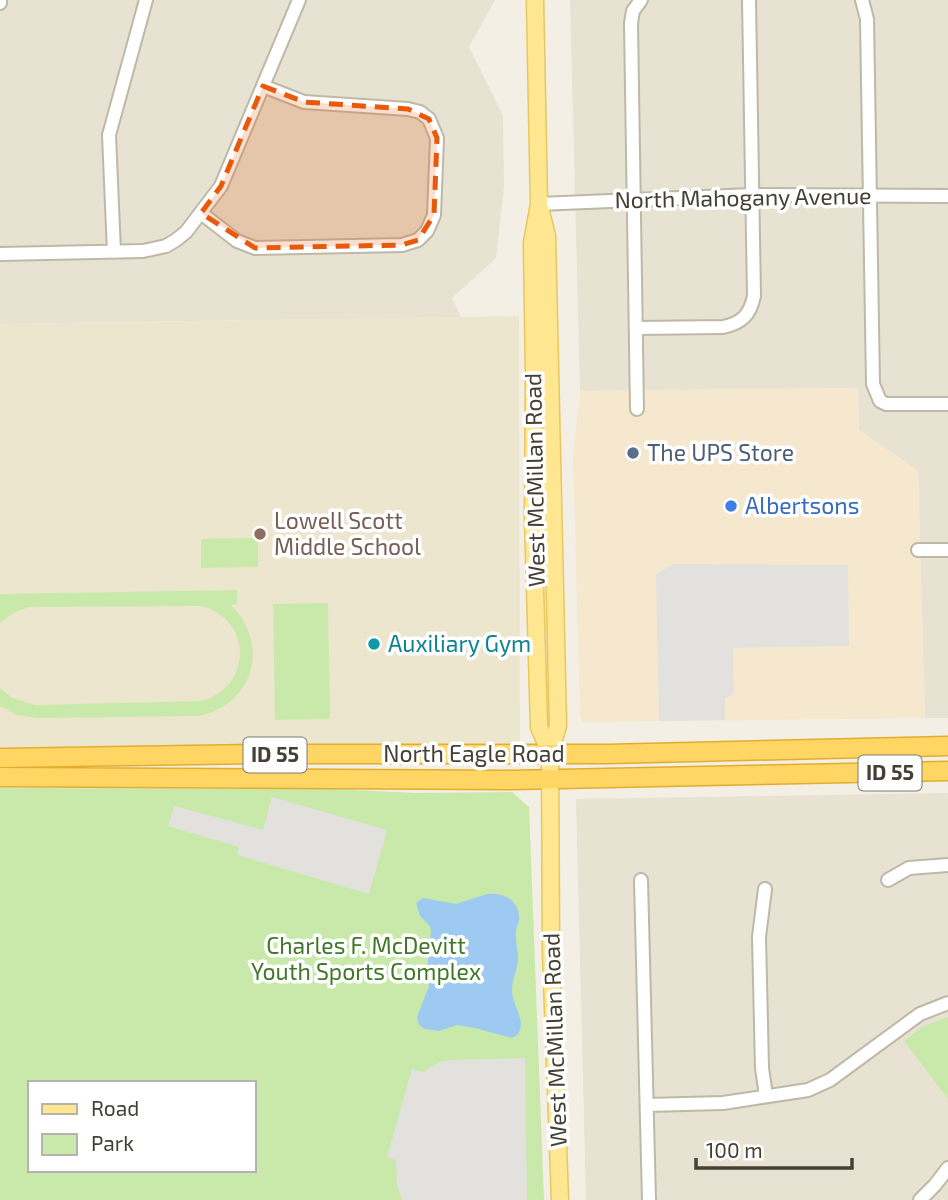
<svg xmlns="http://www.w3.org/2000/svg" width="948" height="1200" viewBox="0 0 948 1200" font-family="'Exo 2',sans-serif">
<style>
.residential{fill:#e7e2d2}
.commercial{fill:#f6e8ce}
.education{fill:#ede6ce}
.green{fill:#c9e9ab;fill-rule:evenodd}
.parking{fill:#e3e1dd}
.water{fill:#9ecaf2}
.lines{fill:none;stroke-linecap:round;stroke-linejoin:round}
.minor-casing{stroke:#beb8a7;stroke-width:16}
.major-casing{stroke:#e7c75e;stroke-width:19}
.highway-casing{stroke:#e2ad2f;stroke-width:21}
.minor{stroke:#fff;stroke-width:12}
.major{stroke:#ffe791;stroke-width:16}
.highway{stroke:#ffd663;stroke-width:18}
.marked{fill:#e8590c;fill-opacity:0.2;stroke:#e8590c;stroke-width:5;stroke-dasharray:14 9;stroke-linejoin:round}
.service-dot{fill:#5c6f8a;stroke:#fff;stroke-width:2.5}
.shop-dot{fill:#3f7fe0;stroke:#fff;stroke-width:2.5}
.education-dot{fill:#8d6e63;stroke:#fff;stroke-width:2.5}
.culture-dot{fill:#0f9aa8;stroke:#fff;stroke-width:2.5}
.labels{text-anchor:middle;stroke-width:7;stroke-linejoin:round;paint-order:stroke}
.shield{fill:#fff;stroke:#7d7971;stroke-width:2}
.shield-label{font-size:21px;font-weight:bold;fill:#454034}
.street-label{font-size:23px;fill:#454034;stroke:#fff}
.service-label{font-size:23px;fill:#4e5e75;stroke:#fff;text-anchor:start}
.shop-label{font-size:23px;fill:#366cbe;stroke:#fff;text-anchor:start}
.education-label{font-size:23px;fill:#785e54;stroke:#fff;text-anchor:start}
.culture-label{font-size:23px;fill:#0d838f;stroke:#fff;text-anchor:start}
.park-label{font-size:23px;fill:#3f7826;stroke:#fff}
</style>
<rect width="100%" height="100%" fill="#f3efe4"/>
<path class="residential" d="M0 0H495L469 47 503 116 504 187 496 258 452 298 461 317 0 324Z
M570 0H948V718H925L918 471 859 430 858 388 580 391Z
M948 793V1200H586L576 799Z"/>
<path class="commercial" d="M858 388 859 430 918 470 925 718 583 722 580 716 573 457 580 391Z"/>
<path class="education" d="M519 316 520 743 0 747V324Z"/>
<path class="green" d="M258 538V567L201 568V539Z
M237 590V604L231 605C270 644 255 704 199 716L37 718 17 715 0 706V688L12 698 35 705 201 701C253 687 253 619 201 606L29 607 13 613 0 623V594Z
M328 603 330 719 275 720 273 604Z
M0 788 331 789 417 793 512 792 529 807 544 1200H0ZM30 1083H254V1170H30Z
M948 1017V1099L904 1041 922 1027Z"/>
<path class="parking" d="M673 564 848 565 849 646 733 648 734 693 725 698V720L659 721 656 574Z
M272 797 387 830 369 894 237 855 239 847 168 826 174 806 263 830Z
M525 1058 527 1200H402L397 1186 396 1160 387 1157 412 1069 423 1072 440 1062 451 1060Z"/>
<path class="water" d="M487 894C504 892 521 901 519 921 518 924 516 928 516 931 515 940 518 949 518 958 518 969 512 979 512 990 512 1007 532 1028 512 1038L475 1028 457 1025 439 1031 425 1029 419 1025 417 1017 429 986 428 959 431 931 430 926 420 916 416 903 423 898 456 904Z"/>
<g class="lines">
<g class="minor-casing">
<path id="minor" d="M862 0 867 19 873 384 880 401 886 404H948
M0 3V0
M539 204 752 195 948 196
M201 213 237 241 255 248 402 245 418 240 427 231 434 215 437 138 429 119 420 112 408 109 304 102 263 86
M114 252 109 135 146 0
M0 254 143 251 166 246 176 240 186 232 221 186 299 0
M636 328 723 327C742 323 750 315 754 296L749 0
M637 409 631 23 633 11 641 0
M918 550H948
M641 880 649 1200
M888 880 909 868 948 865
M765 889 759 937 762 1068 766 1096
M647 1105 723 1103 808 1090 830 1080 920 1014 948 1003
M920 1200 935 1185 948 1168"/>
</g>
<g class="major-casing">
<path id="major" d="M535 0 539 204 532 243 534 373 533 517 539 727 550 753
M539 204 547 236 558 726 550 753 551 952 560 1200"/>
</g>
<g class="highway-casing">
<path id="highway" d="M0 758 260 754H608L948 746
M0 777 511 780 948 771"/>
</g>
<use href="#minor" class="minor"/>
<use href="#major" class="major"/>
<use href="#highway" class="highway"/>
</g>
<path class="marked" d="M263 86 304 102 408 109 429 119 437 138 434 215 418 240 402 245 255 248 201 213 221 186Z"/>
<circle class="service-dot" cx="633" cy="453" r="7"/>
<circle class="shop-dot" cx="731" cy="506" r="7"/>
<circle class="education-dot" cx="260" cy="534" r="7"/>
<circle class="culture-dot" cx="374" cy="644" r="7"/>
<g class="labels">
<g class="shield">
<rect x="243.5" y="737.5" width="63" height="35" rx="5"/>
<rect x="858.5" y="755.5" width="63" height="35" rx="5"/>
</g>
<g class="shield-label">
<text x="275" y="762">ID 55</text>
<text x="890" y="780">ID 55</text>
</g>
<g class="street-label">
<text transform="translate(743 198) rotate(-1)" y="8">North Mahogany Avenue</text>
<text transform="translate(535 480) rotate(-91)" y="8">West McMillan Road</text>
<text x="474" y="762">North Eagle Road</text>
<text transform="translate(555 1040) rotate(-92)" y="8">West McMillan Road</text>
</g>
<g class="service-label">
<text x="647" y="461">The UPS Store</text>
</g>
<g class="shop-label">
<text x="745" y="514">Albertsons</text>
</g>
<g class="education-label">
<text x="274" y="529">Lowell Scott<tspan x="274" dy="26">Middle School</tspan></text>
</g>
<g class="culture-label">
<text x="388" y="652">Auxiliary Gym</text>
</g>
<g class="park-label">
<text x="366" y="954">Charles F. McDevitt<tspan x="366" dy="26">Youth Sports Complex</tspan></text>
</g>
</g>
<rect x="28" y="1081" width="228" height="91" fill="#ffffff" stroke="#b5b3ae" stroke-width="2"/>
<rect x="42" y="1104" width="35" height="10" fill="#ffe791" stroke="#b5b3ae" stroke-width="2"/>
<text x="91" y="1116" font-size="21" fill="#454034">Road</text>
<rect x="42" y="1134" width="35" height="21" fill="#c9e9ab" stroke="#b5b3ae" stroke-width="2"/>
<text x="91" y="1151" font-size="21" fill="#454034">Park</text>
<path d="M696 1158v10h156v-10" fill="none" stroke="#454034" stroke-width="3.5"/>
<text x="706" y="1158" font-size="21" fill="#454034" stroke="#ffffff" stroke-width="5" paint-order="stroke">100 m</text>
</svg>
